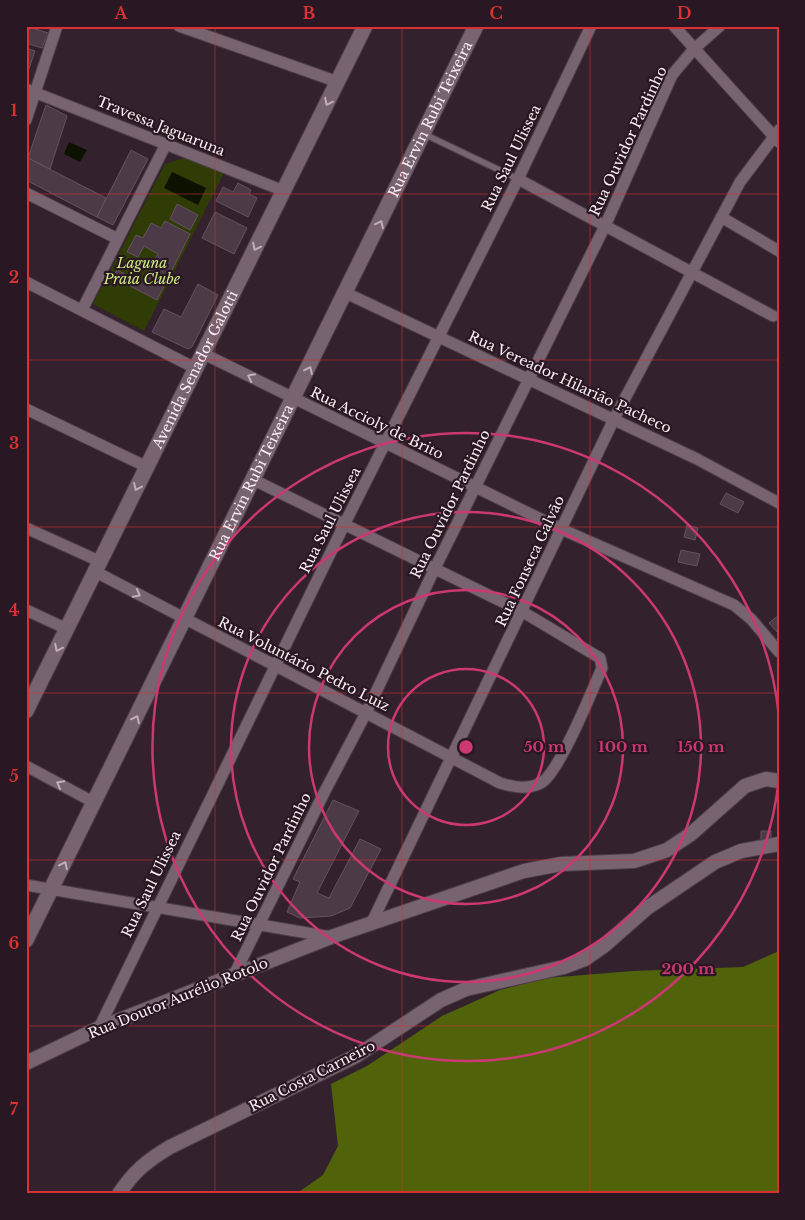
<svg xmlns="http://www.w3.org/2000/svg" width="805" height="1220" viewBox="0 0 805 1220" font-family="'Libre Baskerville',serif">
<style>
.green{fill:#303c06}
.forest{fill:#51630a}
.water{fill:#0d1200}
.building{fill:#4c3a46;stroke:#65515f}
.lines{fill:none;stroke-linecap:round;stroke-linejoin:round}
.service-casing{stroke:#4c3d46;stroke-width:8}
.minor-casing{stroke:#4c3d46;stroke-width:13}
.tertiary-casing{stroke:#4c3d46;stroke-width:16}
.secondary-casing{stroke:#4c3d46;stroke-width:17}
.service{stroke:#786371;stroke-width:5.5}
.minor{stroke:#786371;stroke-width:11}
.tertiary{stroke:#786371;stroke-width:14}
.secondary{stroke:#786371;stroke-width:15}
.oneway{stroke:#c0afba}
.grid{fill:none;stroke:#d83232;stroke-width:1;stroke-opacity:0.55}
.ring{fill:none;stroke:#cb3872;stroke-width:2.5}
.labels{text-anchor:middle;stroke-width:4.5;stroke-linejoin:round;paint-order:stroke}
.street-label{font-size:14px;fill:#fbeef6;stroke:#291823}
.park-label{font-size:14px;font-style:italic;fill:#ceec7f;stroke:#291823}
.centre{fill:#cb3872;stroke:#291823;stroke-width:2.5}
.ring-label{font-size:15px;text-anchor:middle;font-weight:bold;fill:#cb3872;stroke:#291823;stroke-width:4.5;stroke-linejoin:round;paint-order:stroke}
.neatline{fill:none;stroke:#d83232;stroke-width:2}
.grid-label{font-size:16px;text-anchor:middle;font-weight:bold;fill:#d83232}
</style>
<rect width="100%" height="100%" fill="#33222d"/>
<path class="green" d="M184 158 224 173 144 331 93 304 165 164Z"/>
<path class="forest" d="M779 951V1194H296L323 1175 338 1146 331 1084 367 1066 442 1016 500 990 547 978 633 971 743 967Z"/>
<path class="water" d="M69 142 87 150 80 162 64 154Z
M172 172 206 188 198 205 164 188Z"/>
<path class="building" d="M26 26 48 33 42 48 26 43Z
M26 48 35 51 26 77Z
M46 105 67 116 50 169 28 158Z
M131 150 148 159 113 225 97 217Z
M28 158 106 198 97 217 26 180Z
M238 183 251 190 249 194 257 198 248 217 216 201 223 187 233 192Z
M177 204 198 215 190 230 170 219Z
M215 212 247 228 234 254 202 238Z
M165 221 190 234 157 300 113 277 117 270 143 283 158 254 144 246 138 257 127 252 136 235 143 238 151 223 161 228Z
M198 284 218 295 192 347 188 349 152 332 164 309 181 317Z
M726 493 744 502 738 513 720 504Z
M687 525 698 528 695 540 684 537Z
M681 550 700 554 697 566 678 562Z
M779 615V634L769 623Z
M333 800 359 811 317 893 329 898 360 839 381 849 350 908 331 916 300 918 287 912 300 882 293 879Z
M761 831H771V841H761Z"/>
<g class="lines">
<g class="service-casing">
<path id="service" d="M424 134 518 179"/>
</g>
<g class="minor-casing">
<path id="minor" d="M179 26 338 82
M674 26 779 142
M26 89 284 191
M26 120 57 26
M518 179 773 316
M26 193 118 239
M721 217 779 251
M26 282 197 369
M346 293 697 459 779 503
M82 310 166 144
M204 354 561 529 734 605 751 619 779 652
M26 409 147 467
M26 528 99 561
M94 571 500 783C514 787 527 790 541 783 559 773 592 691 602 668L600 658 523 612 254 480
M26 610 67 629
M26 766 95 803
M26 885 331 937
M372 922 614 419 740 182 779 130
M234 975 325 791 366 713 435 568 605 226 672 75 694 49 720 26
M99 1028 345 523 518 179 591 26"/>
</g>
<g class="tertiary-casing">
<path id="tertiary" d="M26 1063 99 1028 331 937 524 871 561 864 634 861 667 850 691 834 745 786 766 779 779 781
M119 1194C133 1172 148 1160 170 1147L356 1056 441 1000 466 989 564 967 585 959 605 945 647 908 715 862 741 851 779 844"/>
</g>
<g class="secondary-casing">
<g id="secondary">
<path id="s1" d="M26 711 365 26"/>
<path id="s2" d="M26 940 476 26"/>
</g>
</g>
<use href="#service" class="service"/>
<use href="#minor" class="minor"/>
<use href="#tertiary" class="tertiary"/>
<use href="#secondary" class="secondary"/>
</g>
<defs><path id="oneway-chevron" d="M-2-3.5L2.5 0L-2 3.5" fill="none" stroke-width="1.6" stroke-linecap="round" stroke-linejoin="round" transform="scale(1.25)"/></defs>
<g class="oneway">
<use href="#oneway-chevron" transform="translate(328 102) rotate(116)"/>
<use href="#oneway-chevron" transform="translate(380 224) rotate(-64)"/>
<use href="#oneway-chevron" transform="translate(256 247) rotate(116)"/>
<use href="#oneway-chevron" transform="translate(309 370) rotate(-64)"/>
<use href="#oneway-chevron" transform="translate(251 377) rotate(-153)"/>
<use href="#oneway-chevron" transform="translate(137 487) rotate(115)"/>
<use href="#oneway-chevron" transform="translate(137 594) rotate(28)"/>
<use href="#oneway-chevron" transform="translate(58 648) rotate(116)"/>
<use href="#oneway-chevron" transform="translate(136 719) rotate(-64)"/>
<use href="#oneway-chevron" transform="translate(60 784) rotate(-152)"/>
<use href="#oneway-chevron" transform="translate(64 865) rotate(-64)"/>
</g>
<path class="grid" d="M215 26V1194M402 26V1194M590 26V1194M26 194H779M26 360H779M26 527H779M26 693H779M26 860H779M26 1026H779"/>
<g class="ring">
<circle cx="466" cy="747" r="78"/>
<circle cx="466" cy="747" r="157"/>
<circle cx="466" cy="747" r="235"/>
<path d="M779 777A314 314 0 1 1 779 717"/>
</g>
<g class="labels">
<g class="street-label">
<text dy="5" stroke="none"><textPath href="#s2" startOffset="915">Rua Ervin Rubi Teixeira</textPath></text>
<text transform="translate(161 126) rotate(22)" y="5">Travessa Jaguaruna</text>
<text transform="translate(628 141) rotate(-65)" y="5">Rua Ouvidor Pardinho</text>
<text transform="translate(511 158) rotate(-64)" y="5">Rua Saul Ulissea</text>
<text dy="5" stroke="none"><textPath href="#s1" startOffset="381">Avenida Senador Galotti</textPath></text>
<text transform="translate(570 382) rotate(25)" y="5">Rua Vereador Hilarião Pacheco</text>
<text transform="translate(377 423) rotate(26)" y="5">Rua Accioly de Brito</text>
<text dy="5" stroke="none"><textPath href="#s2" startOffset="510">Rua Ervin Rubi Teixeira</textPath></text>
<text transform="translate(450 504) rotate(-64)" y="5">Rua Ouvidor Pardinho</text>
<text transform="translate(330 520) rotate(-63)" y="5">Rua Saul Ulissea</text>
<text transform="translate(530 561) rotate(-65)" y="5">Rua Fonseca Galvão</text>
<text transform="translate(304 664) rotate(27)" y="5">Rua Voluntário Pedro Luiz</text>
<text transform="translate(271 867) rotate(-64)" y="5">Rua Ouvidor Pardinho</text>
<text transform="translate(151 884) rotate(-64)" y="5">Rua Saul Ulissea</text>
<text transform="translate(178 998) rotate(-22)" y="5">Rua Doutor Aurélio Rotolo</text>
<text transform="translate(312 1076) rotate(-27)" y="5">Rua Costa Carneiro</text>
</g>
<g class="park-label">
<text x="142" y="268">Laguna<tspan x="142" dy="16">Praia Clube</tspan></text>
</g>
</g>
<circle cx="466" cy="747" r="8" class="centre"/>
<g class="ring-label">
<text x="544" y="752">50 m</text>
<text x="623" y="752">100 m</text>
<text x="701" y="752">150 m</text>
<text x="688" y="974">200 m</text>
</g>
<rect width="805" height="1220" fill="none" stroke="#291823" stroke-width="55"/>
<rect x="28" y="28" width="750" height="1164" class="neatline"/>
<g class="grid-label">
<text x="121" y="19">A</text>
<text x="309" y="19">B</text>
<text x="496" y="19">C</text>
<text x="684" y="19">D</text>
<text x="14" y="116">1</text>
<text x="14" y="283">2</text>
<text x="14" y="449">3</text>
<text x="14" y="616">4</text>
<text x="14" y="782">5</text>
<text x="14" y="949">6</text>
<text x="14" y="1115">7</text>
</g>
</svg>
